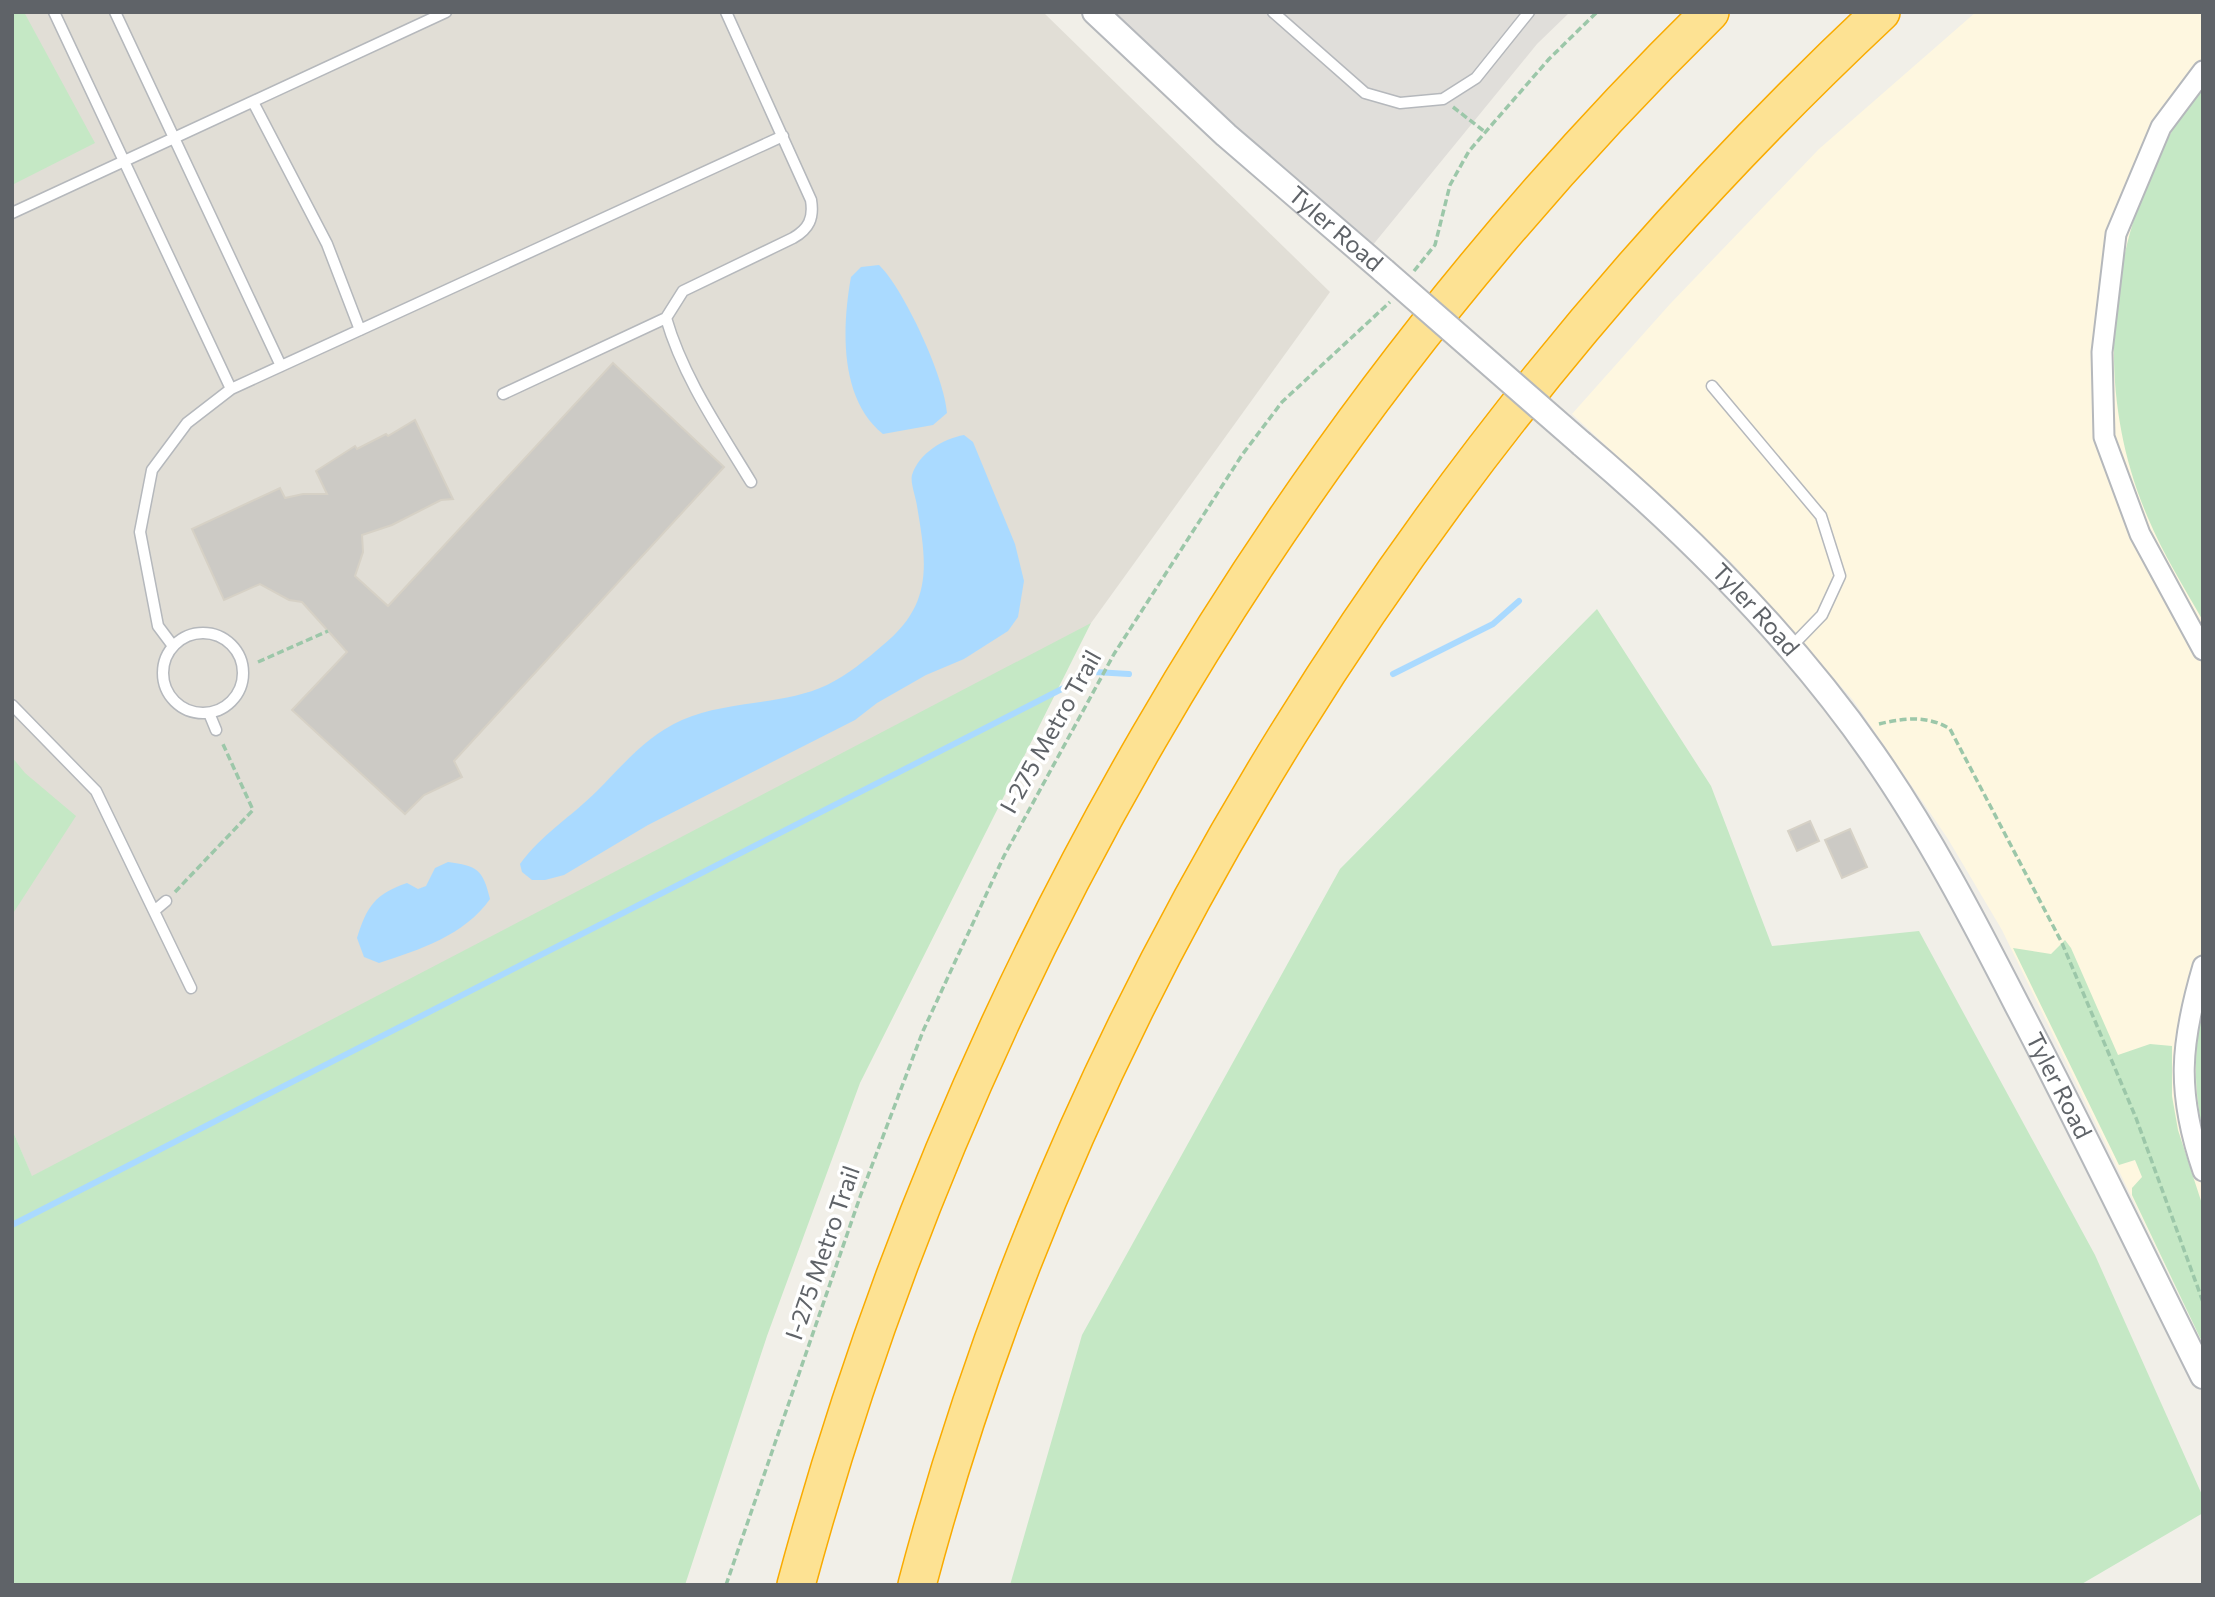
<svg xmlns="http://www.w3.org/2000/svg" width="2215" height="1597" viewBox="0 0 2215 1597" font-family="Commissioner,sans-serif">
<style>
.commercial{fill:#fef7e0}
.industrial{fill:#e0deda}
.education{fill:#e1ded6}
.green{fill:#c5e8c5}
.water{fill:#aadaff}
.lines{fill:none;stroke-linecap:round;stroke-linejoin:round}
.stream{stroke:#aadaff;stroke-width:6}
.building{fill:#cccac5;stroke:#d6d1c6;stroke-width:2}
.service-casing{stroke:#b5b8bc;stroke-width:13}
.minor-casing{stroke:#b5b8bc;stroke-width:23}
.tertiary-casing{stroke:#b5b8bc;stroke-width:28}
.motorway-casing{stroke:#f9ab00;stroke-width:40}
.path{stroke:#9cc7a9;stroke-width:3.5;stroke-dasharray:7 3.5;stroke-linecap:butt}
.service{stroke:#fff;stroke-width:10}
.minor{stroke:#fff;stroke-width:19}
.tertiary{stroke:#fff;stroke-width:24}
.motorway{stroke:#fde293;stroke-width:37}
.tertiary-bridge-casing{stroke:#b5b8bc;stroke-width:28;stroke-linecap:butt}
.tertiary-bridge{stroke:#fff;stroke-width:24}
.labels{text-anchor:middle;stroke-width:7;stroke-linejoin:round;paint-order:stroke}
.street-label{font-size:24px;fill:#5f6368;stroke:#fff}
</style>
<rect width="100%" height="100%" fill="#f1efe8"/>
<path class="commercial" d="M1976 12H2203V1344L2002 930 1948 839 1853 700 1734 565 1572 414 1670 304 1819 149Z"/>
<path class="industrial" d="M1109 12H1570L1537 44 1372 246 1173 74Z"/>
<path class="education" d="M12 12H1043L1330 292 1086 630 32 1177 12 1129Z"/>
<path class="green" d="M12 12H24L95 143 12 185Z
M2203 83V621C2184 587 2163 554 2148 518 2086 374 2111 208 2203 83Z
M1597 609 1711 786 1772 946 1919 931 2095 1255 2203 1497V1513L2080 1585H1010L1082 1335 1340 869Z
M1091 623 860 1083 767 1336 685 1585H12V1129L32 1176Z
M12 757 25 773 76 816 12 915Z
M2065 940 2071 948 2118 1055 2150 1044 2172 1046V1096L2178 1130 2203 1207V1344L2132 1195V1188L2142 1177 2135 1160 2119 1165 2013 948 2051 954Z
M2203 1007V1133C2194 1090 2193 1051 2203 1007Z"/>
<path class="water" d="M879 265C904 289 945 378 947 413L933 425 883 434C839 399 842 327 851 277L861 267Z
M964 435 973 442 1015 544 1024 581 1018 617 1008 631 964 659 926 675 877 703 855 720 648 825 564 875 545 880H532L522 872 520 864C542 834 571 817 597 791 624 764 646 736 682 720 727 700 782 706 827 685 847 675 866 660 883 645 933 604 927 565 917 506 916 497 910 483 912 475 919 453 943 439 964 435Z
M448 862C477 866 483 869 490 899 465 935 419 950 379 963L364 957 357 938C367 906 375 894 407 883L418 889 426 886 435 868Z"/>
<g class="lines">
<path class="stream" d="M1393 674 1493 624 1519 601
M12 1225 1095 672 1129 674"/>
</g>
<path class="building" d="M613 363 724 467 454 761 462 777 424 795 405 814 292 710 347 652 302 602 289 600 260 584 224 600 192 529 280 488 285 498 303 494H327L316 471 355 446 357 449 386 434 388 436 415 420 453 499 441 500 392 525 362 535 363 552 355 576 388 606Z
M1810 821 1819 841 1797 851 1788 831Z
M1850 829 1867 867 1842 878 1825 840Z"/>
<g class="lines">
<g class="service-casing">
<path id="service" d="M54 12 231 389
M115 12 281 366
M1273 12 1365 93 1400 103 1443 99 1476 78 1529 12
M253 102 327 244 360 330
M12 213 446 12
M666 318C683 377 719 429 751 482
M1712 386 1821 516 1840 576 1822 615 1791 647
M503 394 666 318 683 291 793 238C809 229 814 218 811 200L726 12
M163 673a40 40 0 1 1 80 0a40 40 0 1 1-80 0Z
M173 646 158 626 140 532 152 470 187 423 231 389 783 136
M12 705 96 791 191 988
M209 713 216 730
M154 911 166 901"/>
</g>
<g class="minor-casing">
<path id="minor" d="M2203 71 2161 127 2116 234 2102 352 2104 437 2140 534 2203 650
M2203 966C2180 1044 2176 1092 2203 1171"/>
</g>
<g class="tertiary-casing">
<g id="tertiary">
<path id="s1" d="M1095 12 1226 135 1384 271"/>
<path id="s2" d="M1582 444C1688 534 1793 639 1873 754 1928 833 1973 919 2017 1005 2081 1127 2141 1252 2203 1376"/>
</g>
</g>
<g class="motorway-casing">
<path id="motorway" d="M796 1585C956 993 1272 442 1710 12
M917 1585C1076 984 1430 435 1881 12"/>
</g>
<path class="path" d="M1453 107 1485 132
M1414 271 1435 245 1450 185 1469 151 1549 59 1597 12
M258 662 328 631
M1879 724C1903 718 1928 715 1950 729L2062 943 2136 1118 2203 1302
M175 892 253 810 222 742
M726 1585 860 1197 923 1031 1004 856 1114 654 1242 455 1282 402 1390 302"/>
<use href="#service" class="service"/>
<use href="#minor" class="minor"/>
<use href="#tertiary" class="tertiary"/>
<use href="#motorway" class="motorway"/>
<g class="tertiary-bridge-casing">
<path id="tertiary-bridge" d="M1384 271 1582 444"/>
</g>
<use href="#tertiary-bridge" class="tertiary-bridge"/>
</g>
<g class="labels">
<g class="street-label">
<text dy="8" stroke="none"><textPath href="#s1" startOffset="324">Tyler Road</textPath></text>
<text dy="8" stroke="none"><textPath href="#s2" startOffset="240">Tyler Road</textPath></text>
<text transform="translate(1051 732) rotate(-61)" y="8">I-275 Metro Trail</text>
<text dy="8" stroke="none"><textPath href="#s2" startOffset="807">Tyler Road</textPath></text>
<text transform="translate(823 1253) rotate(-71)" y="8">I-275 Metro Trail</text>
</g>
</g>
<rect width="2215" height="1597" fill="none" stroke="#5f6368" stroke-width="28"/>
</svg>
